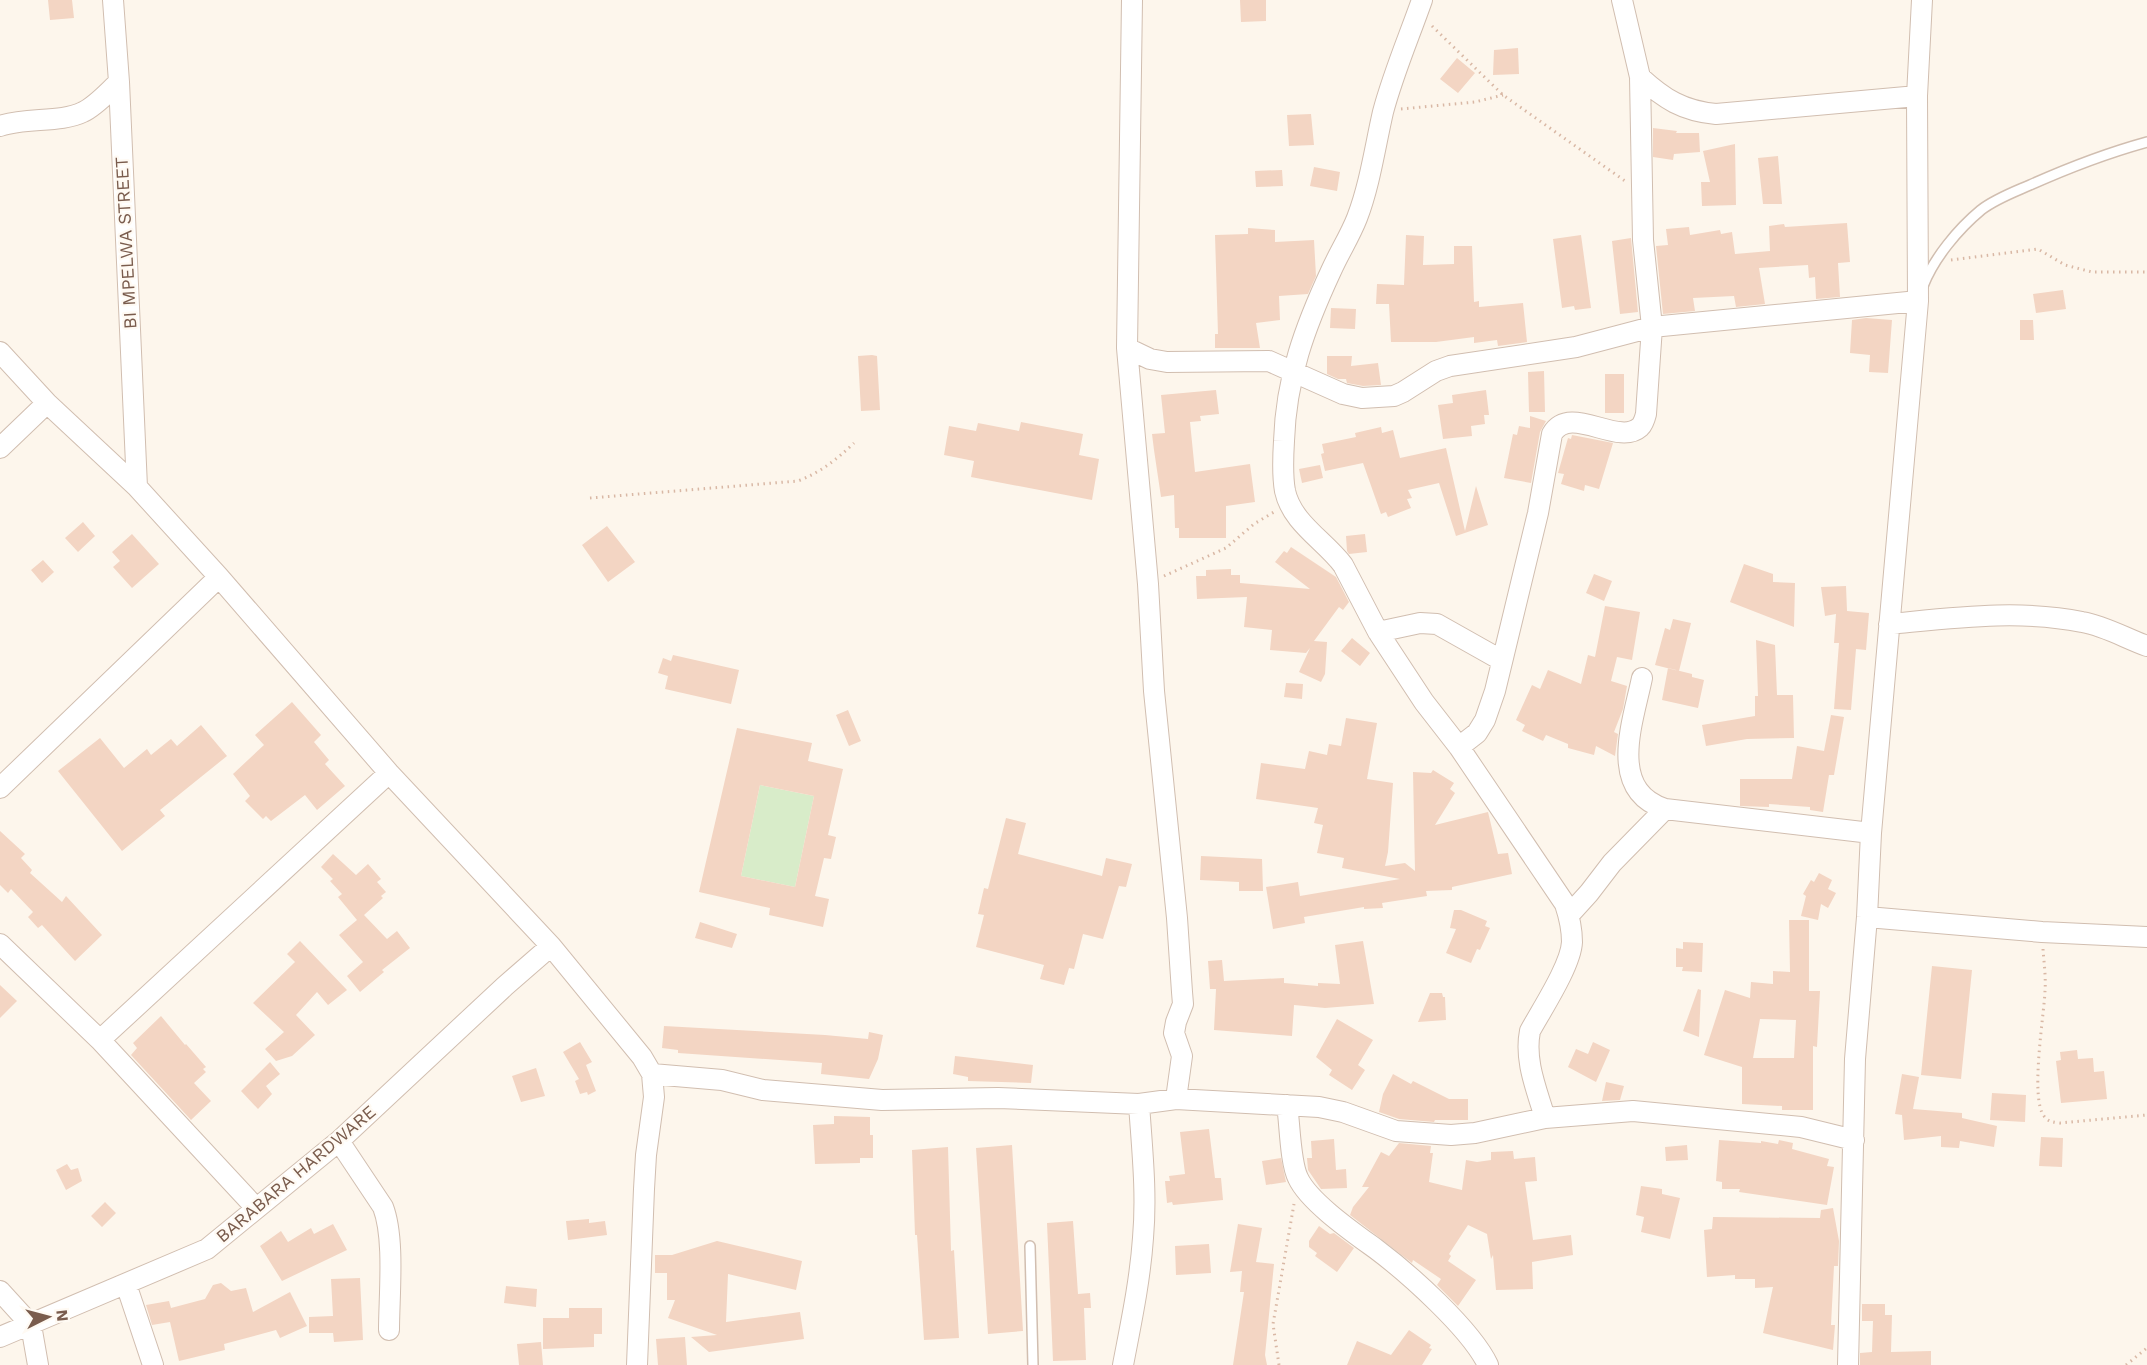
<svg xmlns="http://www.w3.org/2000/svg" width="2147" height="1365" viewBox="0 0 2147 1365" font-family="'Work Sans',sans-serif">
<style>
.green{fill:#d8ecc9}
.building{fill:#f3d5c3;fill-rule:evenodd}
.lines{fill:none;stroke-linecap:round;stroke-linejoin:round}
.lane-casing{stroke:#d1beb0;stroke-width:12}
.street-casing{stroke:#d1beb0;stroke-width:22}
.path{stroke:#d9b8a5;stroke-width:3;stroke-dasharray:1.5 4.5;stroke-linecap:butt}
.lane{stroke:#fff;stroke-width:9}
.street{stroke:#fff;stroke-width:20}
.labels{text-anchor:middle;stroke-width:4.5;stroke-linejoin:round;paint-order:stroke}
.street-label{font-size:18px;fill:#7a5c4d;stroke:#fffaf3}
</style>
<rect width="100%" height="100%" fill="#fdf6ec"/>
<path class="green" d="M760 785 814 796 795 887 741 876Z"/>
<path class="building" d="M48 0H72L74 18 50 20Z
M1240 0H1266V21L1241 22Z
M1518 48 1519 74 1493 75 1494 50Z
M1457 58 1475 73 1458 93 1440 79Z
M1311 114 1314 145 1289 146 1287 115Z
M1653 128 1677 131 1676 133H1699L1700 152 1674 154 1673 160 1653 157Z
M1735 144 1736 205 1702 206 1701 182H1710L1703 151Z
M1778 156 1782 204H1763L1758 158Z
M1314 167 1340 172 1337 191 1310 186Z
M1282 170 1283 186 1256 187 1255 171Z
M1847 223 1850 262 1838 263 1840 297 1816 299 1815 277 1809 278 1808 265 1759 268 1765 304 1736 307 1734 296 1693 298 1695 311 1663 314 1656 246 1668 245 1666 229 1689 227 1690 235 1720 230 1721 234 1732 232 1735 254 1770 251 1769 226 1784 224 1785 227Z
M1248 228 1275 230V242L1314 240 1316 276 1308 294 1279 296 1280 320 1256 323 1260 348H1215V334H1218L1215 235 1248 234Z
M1406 235 1424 236 1423 265 1454 264V246H1472L1474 302 1479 301V307L1523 303 1527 342 1498 346 1497 340 1474 343V337L1436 342H1391L1389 304H1376L1377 284 1404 285Z
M1581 235 1591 308 1575 310 1574 306 1562 308 1553 239Z
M1631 238 1638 312 1620 314 1612 241Z
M2063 290 2066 309 2036 313 2033 294Z
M1331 308 1356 309 1355 329 1330 328Z
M1866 318 1892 320 1888 373 1869 372 1870 355 1850 353 1852 320Z
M2020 320H2033L2034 340H2020Z
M872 355 877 356 880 410 861 411 858 356Z
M1327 356H1352L1351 366 1378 363 1381 385 1363 386 1347 383 1346 379H1338L1327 374Z
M1544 371 1545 412H1529L1528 372Z
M1605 374H1624V413H1605Z
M1216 390 1219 414 1200 416 1201 421 1190 422 1195 472 1250 464 1255 502 1226 506V538H1179V528H1175L1174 495 1161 497 1154 450 1152 434 1165 433 1161 395Z
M1486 390 1489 415H1484L1485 424 1471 426 1472 436 1443 439 1438 405 1453 403 1452 395Z
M1530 416 1546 421 1540 432 1531 483 1504 478 1513 434 1517 435 1519 426 1530 428Z
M1021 422 1083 434 1079 455 1099 459 1092 500 971 477 974 461 944 455 949 426 976 431 978 423 1019 431Z
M1381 427 1382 433 1393 430 1400 458 1446 448 1465 531 1476 486 1488 525 1456 536 1439 483 1408 490 1412 498 1407 499 1411 508 1388 517 1386 512 1381 514 1363 463 1325 471 1321 454 1324 453 1322 444 1356 437 1355 433Z
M1572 435 1613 443 1599 489 1585 485 1584 491 1561 484 1564 474 1558 473 1568 438 1571 439Z
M1320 465 1323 478 1302 483 1299 469Z
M83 522 95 536 78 552 65 538Z
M607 526 635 562 608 582 582 545Z
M132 534 159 564 132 588 113 567 120 561 112 552Z
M1365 534 1367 552 1349 554 1347 551 1346 536Z
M1291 547 1336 577 1349 602 1343 610 1339 607 1314 641 1327 642 1325 674 1321 682 1299 672 1310 648 1306 653 1270 650 1272 630 1244 627 1247 597 1197 599 1196 576H1206V570L1231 569V575H1240V583L1310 589 1275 562 1284 551 1287 553Z
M43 560 54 572 42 583 31 570Z
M1744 564 1773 574V582L1795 583 1794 627 1730 602Z
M1594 574 1612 581 1604 601 1586 593Z
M1846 586 1847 611 1869 613 1866 650 1856 649 1851 710 1834 709 1839 643H1834L1836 614 1825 616 1821 587Z
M1605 606 1640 612 1632 660 1617 657 1611 681 1627 686 1623 709 1614 732 1618 734 1615 756 1596 746 1594 755 1568 748V744L1546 735 1543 741 1522 731 1525 725 1516 720 1532 685 1540 689 1548 670 1581 684 1588 655 1595 657Z
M1673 619 1691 623 1679 671 1655 665 1665 628 1670 630Z
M1352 638 1370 653 1360 666 1341 651Z
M1756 640 1775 645 1777 695H1793L1794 738 1747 739 1706 746 1702 725 1755 716V696H1758Z
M673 655 739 670 731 704 665 689 668 676 658 673 663 658 671 661Z
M1668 668 1692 674V677L1704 680 1698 708 1662 700Z
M1286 683 1303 684 1302 699 1284 697Z
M292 702 321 735 314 742 329 760 325 764 345 786 317 810 305 795 271 821 266 816 263 819 245 801 250 796 233 774 264 745 255 735Z
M848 710 861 741 849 746 836 715Z
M1831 715 1844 717 1834 775H1829L1823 812 1810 810V807L1769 804V807L1740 806V779H1792L1797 746 1824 751Z
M1346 718 1377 723 1367 779 1393 783 1388 852 1385 866 1405 863 1415 871 1413 772 1431 773 1433 770 1454 783 1450 789 1455 793 1435 825 1488 812 1498 854 1508 853 1512 874 1452 887V890L1426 891 1427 896 1382 903 1383 908 1364 909V907L1304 917 1305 923 1273 929 1266 887 1298 882 1300 896 1400 879 1342 868 1344 858 1317 853 1323 825 1314 823 1318 808 1256 799 1261 763 1305 769 1309 751 1327 755 1329 744 1341 746Z
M201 725 227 756 160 810 165 816 122 851 58 771 100 738 124 768 147 749 151 755 171 739 177 746Z
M737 728 812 743 808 761 843 769 828 835 836 837 831 859 824 858 815 896 829 899 823 927 769 915 770 908 699 892ZM760 785 814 796 795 887 741 876Z
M1006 818 1026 823 1018 854 1102 876 1106 858 1132 864 1126 887 1119 886 1103 939 1083 934 1074 969 1069 968 1064 985 1040 979 1044 965 976 947 984 915 978 914 984 888 988 889Z
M0 831 25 854 21 858 32 870 30 873 62 902 66 896 102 935 75 961 42 925 38 928 28 917 33 912 11 889 8 893 0 885Z
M333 854 356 875 368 864 381 879 377 882 386 892 381 896 383 898 364 915 387 939 397 931 410 948 382 970 384 972 360 992 347 976 363 962 339 935 357 920 338 897 342 894 330 881 333 879 321 867Z
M1201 856 1262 859 1263 891H1239V882L1200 880Z
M1819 873 1832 880 1828 889 1836 893 1828 908 1821 904 1818 920 1801 916 1806 896 1803 894 1811 880 1814 882Z
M1454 910H1461L1487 921 1485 926 1490 928 1480 950 1477 949 1471 963 1446 953 1456 929 1450 928Z
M1789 920H1809V991H1820L1817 1047 1813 1046V1110H1782V1106L1742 1104V1067L1704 1055 1725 990 1750 998 1751 982 1773 984V971L1790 972ZM1760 1019 1796 1020 1794 1058H1753Z
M700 922 737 934 732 948 695 938Z
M300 941 347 990 328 1005 317 992 296 1015 315 1035 292 1056 276 1061 265 1049 284 1032 253 1003 295 962 287 954Z
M1363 941 1374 1004 1325 1008 1294 1005 1292 1036 1214 1030 1216 989H1210L1208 961 1222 960 1224 981 1284 978V983L1318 986V983L1340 984 1335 945Z
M1683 942 1703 943 1702 972 1682 971 1683 967H1676V948L1683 949Z
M1932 966 1972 970 1961 1079 1921 1075Z
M0 985 17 1001 0 1018Z
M1698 989 1701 990 1699 1037 1683 1031Z
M1430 993H1442L1443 997H1445L1446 1020 1418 1022Z
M161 1016 185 1045 186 1044 206 1067 203 1069 206 1072 194 1083 211 1101 191 1120 131 1055 137 1048 133 1043Z
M1337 1019 1373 1040 1358 1065 1365 1070 1352 1090 1329 1075 1332 1070 1316 1057Z
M664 1026 825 1035 868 1039 869 1032 883 1035 878 1059 869 1079 821 1074 822 1063 678 1053V1050L662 1048Z
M580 1042 592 1062 586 1065 596 1091 588 1095 587 1092 580 1094 575 1081 579 1079 563 1052Z
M1593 1042 1610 1050 1596 1082 1568 1067 1576 1049 1588 1054Z
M2077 1050 2078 1059 2093 1058 2094 1072 2104 1071 2107 1099 2061 1103 2056 1061 2061 1060 2060 1052Z
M955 1056 1033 1065 1031 1083 968 1081V1077L953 1074Z
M270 1062 280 1074 266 1086 272 1094 258 1109 241 1091Z
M536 1068 545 1096 521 1102 512 1076Z
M1393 1074 1411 1084 1413 1081 1449 1099H1468V1120H1435L1434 1122 1399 1119 1379 1112 1383 1094Z
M1902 1074 1919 1077 1913 1109 1962 1113V1118L1997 1126 1994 1147 1960 1141 1959 1148 1941 1147V1136L1904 1140 1902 1115 1895 1114Z
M1606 1082 1624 1086 1620 1100 1602 1101Z
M1992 1093 2026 1095 2025 1122 1990 1120Z
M834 1116 870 1117V1135H873V1158H860V1163L815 1164 813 1125 834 1124Z
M1209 1129 1215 1178H1221L1223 1200 1173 1205 1172 1202 1167 1203 1165 1181H1170L1169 1176 1185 1174 1180 1132Z
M2041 1137 2063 1138 2062 1167 2039 1166Z
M1334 1139 1336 1170 1346 1169 1347 1188 1321 1189 1308 1170 1307 1158H1312L1311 1141Z
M1719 1140 1761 1143V1141L1778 1144 1779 1140 1793 1143 1792 1149 1829 1159 1827 1166 1834 1167 1827 1205 1739 1192 1740 1189H1722V1182L1716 1181Z
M1399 1143 1431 1146 1430 1153H1433L1429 1182 1462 1190 1466 1160 1477 1162 1491 1160V1152L1513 1151 1514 1159 1535 1157 1537 1181 1525 1182 1533 1240 1571 1235 1573 1255 1532 1262 1533 1289 1496 1290 1493 1255 1491 1259 1487 1234 1468 1225 1449 1254 1451 1256 1448 1261 1476 1280 1458 1306 1437 1285 1441 1279 1413 1260 1412 1263 1350 1215 1353 1207 1369 1187H1362L1381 1152 1389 1156Z
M1012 1145 1023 1331 988 1334 976 1148Z
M1687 1145 1688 1160 1666 1161 1665 1147Z
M948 1147 951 1251 954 1250 959 1338 924 1340 917 1235H915L912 1150Z
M1281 1158 1286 1182 1266 1185 1262 1161Z
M67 1164 71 1170 78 1168 82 1181 66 1190 56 1170Z
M1641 1186 1662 1189V1194L1680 1198 1670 1239 1641 1232 1644 1217 1636 1215Z
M105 1202 116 1213 102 1227 91 1216Z
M1833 1208 1839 1241 1838 1266H1834L1831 1325H1835L1833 1350 1763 1333 1773 1287 1755 1288V1279H1735V1275L1707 1277 1704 1230 1712 1229 1713 1217 1820 1218 1821 1210Z
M589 1219V1223L605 1221 607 1235 568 1240 566 1221Z
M1073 1221 1078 1294 1090 1293 1091 1308H1084L1086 1360 1053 1361 1047 1223Z
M333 1224 347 1250 282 1281 260 1246 281 1231 288 1242 311 1228 314 1234Z
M1238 1224 1262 1228 1256 1262 1274 1264 1265 1355 1267 1365H1233L1244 1292H1240L1242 1271 1230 1272Z
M1319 1226 1330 1234 1334 1233 1354 1248 1337 1272 1315 1256 1317 1253 1309 1247V1241Z
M717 1241 802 1261 796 1290 728 1274 726 1322 800 1312 804 1339 709 1352 691 1337 717 1335 668 1318 675 1300H667V1273H655V1255H672Z
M1209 1244 1211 1273 1176 1275 1175 1246Z
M360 1278 363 1340 334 1342 333 1333H309V1317L333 1316 331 1279Z
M221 1283 231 1291 246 1288 253 1312 290 1292 307 1326 280 1338 276 1330 224 1344 225 1350 179 1361 170 1322 152 1325 146 1305 169 1301 171 1308 205 1299 213 1285Z
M506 1286 537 1289 536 1307 504 1303Z
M1862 1304H1885V1315H1892L1891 1352 1931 1351V1365H1860V1353L1872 1352 1873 1321H1862Z
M569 1308H602V1334H594V1347L543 1349V1318H569Z
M1409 1330 1431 1345 1429 1348 1432 1349 1422 1365H1347L1357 1341 1391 1355Z
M685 1337 687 1365H658L656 1339Z
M541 1342 543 1365H519L517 1344Z"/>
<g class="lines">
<g class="lane-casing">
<path id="lane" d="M1923 286C1934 258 1958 229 1981 210 1995 199 2014 192 2030 185 2068 168 2107 153 2147 142
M1030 1246 1033 1365"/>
</g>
<g class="street-casing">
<path id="street" d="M113 0 119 82 137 487
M1132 0 1127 348 1148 584 1154 691 1177 918 1182 992 1183 1004 1176 1022 1174 1033 1182 1056 1176 1099
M1422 0C1409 37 1393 74 1383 112 1375 147 1370 184 1357 218 1350 236 1339 253 1331 271 1305 327 1286 378 1284 441 1283 457 1282 474 1285 491 1292 523 1324 540 1343 565L1378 632 1424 702 1459 747 1565 904C1569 916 1572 929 1572 942 1571 965 1542 1009 1530 1031 1524 1061 1537 1090 1545 1118
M1640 77C1664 99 1683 111 1716 114L1917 96
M0 126C25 117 61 123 83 112 96 106 108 92 119 82
M1127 348 1150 359 1167 362 1269 361 1343 394 1362 398 1394 396 1403 392 1436 371 1450 366 1576 347 1652 327 1918 301
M0 352 47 403 137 487 219 577 389 773 551 946 642 1057 652 1074 654 1097 646 1155 644 1189 637 1365
M0 448 47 403
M1889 624C1953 618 2019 609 2082 622 2105 626 2125 638 2147 646
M1378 632 1420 623 1437 624 1501 660
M1642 678C1633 722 1607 790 1665 809L1871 833
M1459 747 1477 733 1485 720 1495 691 1538 513 1552 434C1570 403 1618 447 1640 427 1643 424 1645 418 1646 414L1652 327 1643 240 1640 77 1622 0
M0 788 219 577
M1569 915 1589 893 1612 863 1665 809
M1867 917 2042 932 2147 937
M0 944 100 1040 256 1208
M100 1040 389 773
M652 1074 722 1080 763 1090 882 1100 998 1098 1139 1104 1176 1099 1319 1107 1343 1112 1396 1131 1451 1135 1475 1133 1545 1118 1633 1111 1801 1127 1854 1140
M1287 1105C1290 1124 1290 1162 1298 1178 1309 1202 1354 1233 1376 1249 1408 1273 1471 1329 1488 1365
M339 1141 383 1207C395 1238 389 1296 389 1330
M126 1284 153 1365
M0 1291 31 1325 38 1365
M0 1337 207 1249 339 1141 505 986 551 946
M1123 1365C1131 1323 1140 1281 1143 1238 1147 1193 1142 1149 1139 1104
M1848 1365 1855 1059 1867 917 1871 833 1918 301 1917 96 1922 0"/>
</g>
<path class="path" d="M1432 26 1503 95 1625 181
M1401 109 1475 102 1503 95
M1951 260 2038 249 2065 265 2092 272H2147
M590 498 798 481C821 472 836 460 854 443
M1164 576 1226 548 1254 524 1274 512
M2043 949C2044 963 2046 977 2045 991 2044 1016 2030 1098 2044 1116 2048 1122 2053 1122 2060 1123L2147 1115
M1279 1365 1273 1324 1294 1204
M2126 1365 2147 1348"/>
<use href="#lane" class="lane"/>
<use href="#street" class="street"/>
</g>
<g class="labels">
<g class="street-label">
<text transform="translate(126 243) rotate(-93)" y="6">BI MPELWA STREET</text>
<text transform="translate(296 1174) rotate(-40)" y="6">BARABARA HARDWARE</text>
</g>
</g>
<g transform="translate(48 1317) rotate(84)" stroke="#fffaf3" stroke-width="4.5" paint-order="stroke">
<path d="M0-4.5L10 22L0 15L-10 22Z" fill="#7a5c4d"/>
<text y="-9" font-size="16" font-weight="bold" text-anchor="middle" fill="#7a5c4d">N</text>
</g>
</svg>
